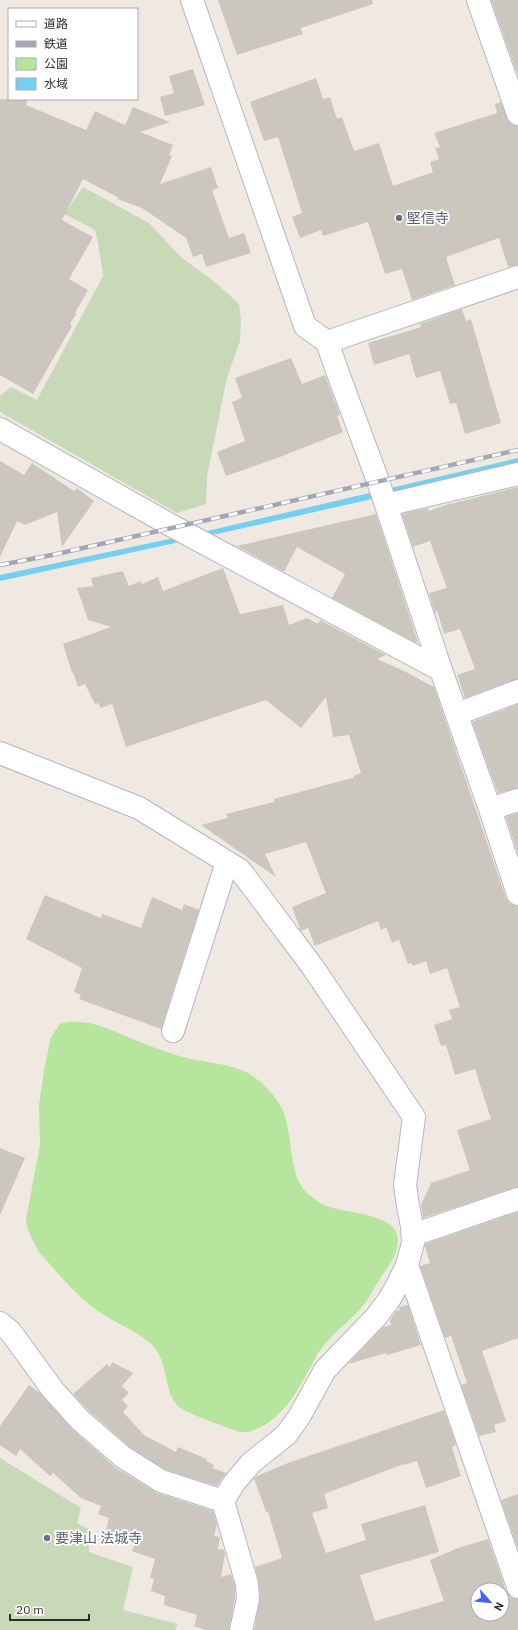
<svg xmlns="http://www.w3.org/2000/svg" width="518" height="1630" viewBox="0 0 518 1630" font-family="'IBM Plex Sans','Noto Sans JP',sans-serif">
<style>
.green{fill:#b6e59e}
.cemetery{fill:#c8d9b8}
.water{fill:#75cff0}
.building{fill:#cbc7bf;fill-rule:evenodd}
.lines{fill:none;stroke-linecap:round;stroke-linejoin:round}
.minor-casing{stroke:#b4b7c1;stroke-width:24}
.minor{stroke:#fff;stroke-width:22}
.rail-casing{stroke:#a3a6b8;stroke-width:4.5}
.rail{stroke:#fff;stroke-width:3;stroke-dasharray:9;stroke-linecap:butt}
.worship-dot{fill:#6b7280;stroke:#fff;stroke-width:1.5}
.labels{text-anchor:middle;stroke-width:3.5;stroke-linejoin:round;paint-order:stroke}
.worship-label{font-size:14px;fill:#5b616d;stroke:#fff;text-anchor:start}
</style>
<rect width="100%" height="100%" fill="#efe9e1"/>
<path class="green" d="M67 1022C95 1020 115 1032 140 1042 155 1048 171 1054 187 1058 205 1062 231 1064 248 1073 260 1080 273 1093 280 1105 294 1128 287 1173 306 1192 311 1197 321 1204 329 1207 345 1212 390 1215 396 1232 403 1251 387 1267 378 1282 373 1289 370 1297 365 1303 352 1320 334 1332 321 1349 316 1355 313 1363 309 1370 297 1392 285 1413 263 1426 254 1431 247 1434 237 1431 224 1426 183 1413 176 1404 162 1385 170 1361 150 1343 135 1330 115 1323 98 1311 76 1296 58 1273 40 1253 34 1243 27 1232 26 1220L40 1145 39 1105 44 1070 51 1037 60 1024Z"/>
<path class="cemetery" d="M83 187 149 223 181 257 216 283 239 304 241 320 240 341 227 377 217 427 207 476 206 504 177 513 0 412V396L11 387 37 400 103 276 98 242 95 230 64 214Z
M0 1458 81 1508 77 1523 88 1529 89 1552 133 1567 123 1610 178 1624 175 1630H0Z"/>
<path class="water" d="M518 458V466L217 534 0 581V575L216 529Z"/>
<path class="building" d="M218 0H372L373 4 301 28 303 34 237 55Z
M491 0H518V73H517Z
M193 69 205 105 165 116 160 97 174 93 169 76Z
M316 78 323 99 330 97 337 119 342 117 354 151 379 143 393 186 433 172 430 162 439 159 435 148 440 147 434 133 497 113 495 104 501 102 510 123 518 126V265L508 267 499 238 446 257 455 285 412 300 402 269 385 274 368 222 323 236 321 230 300 238 292 217 302 213 278 137 264 141 250 102Z
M0 99H28L26 105 86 130 95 111 125 125 133 107 170 122 140 132 173 145 169 155 172 156 160 184 211 167 218 188 212 190 229 238 244 233 251 253 206 267 202 254 193 257 186 238 142 208 117 199 119 198 83 179 62 220 93 237 69 279 88 290 75 313H77L70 324 72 326 33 394 0 375Z
M462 309 466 321 471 319 501 423 465 434 456 403 450 404 440 371 416 378 409 354 374 365 368 343 421 327 420 324Z
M291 358 302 384 325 375 340 415 337 416 343 432 280 457 226 476 217 452 245 441 232 402 242 398 235 378Z
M0 461 24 475 32 463 74 491 77 488 94 501 62 547 57 512 25 525 17 521 0 557Z
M518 487V679L465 698 457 675 475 669 460 629 444 634 437 610 435 613 429 593 447 588 430 541 413 547 402 514 428 508 429 511 451 503V504Z
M376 514 418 642 416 643 332 598 345 574 297 547 284 572 237 546Z
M223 568 240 614 283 605 289 625 307 618 318 624 320 620 386 655 377 659 404 671 434 687 506 898 510 904 518 906V1187L423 1218 421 1205 431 1183 470 1170 457 1130 491 1119 475 1069 455 1075 446 1045 441 1046 434 1025 452 1019 449 1010 460 1007 447 968 430 974 426 961 413 966 411 963 408 964 399 940 392 943 386 927 381 930 378 921 315 946 308 928 301 931 292 907 326 893 306 842 265 854 276 877 201 825 228 818 226 814 274 802V799L348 779 354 778 353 776 361 773 349 735 333 737 326 697 301 728 266 700 126 747 112 704 101 708 98 703 95 704 85 684 78 687 73 672 72 673 63 644 111 627 88 620 77 588 93 586 91 578 123 571 129 586 141 581 142 584 158 577 163 591Z
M518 704V788L498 793 472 722Z
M518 813V854L506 817Z
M45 895 101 918 102 914 141 928 152 897 182 910 184 904 199 910 161 1029 79 999 81 995 74 992 82 968 26 939Z
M0 1148 25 1158 0 1215Z
M518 1212V1338L482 1351 506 1421 494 1425 496 1432 479 1436 461 1385 467 1383 451 1336 445 1338 420 1266 430 1263 425 1247V1244Z
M408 1305 421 1345 387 1355 386 1353 348 1364 383 1327 391 1325 390 1320 396 1311 400 1310 399 1307Z
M112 1362 133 1373 122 1386 129 1393 122 1400 128 1406 123 1412 144 1435 176 1452 178 1447 207 1459 206 1461 214 1465 213 1468 226 1473 217 1486 166 1470 130 1447 89 1411 73 1394 107 1364 110 1367Z
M29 1385 39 1392 72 1429 116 1468 157 1493 213 1511 217 1525 214 1536 220 1537 218 1549 224 1550 225 1554 221 1577 231 1574 235 1586V1598L229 1630H206L194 1626 197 1615 164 1605 165 1596 151 1591 154 1579 150 1578 155 1559 132 1551 136 1541 106 1530 109 1518 98 1514 101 1506 81 1498 53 1473 50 1476 20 1449 16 1456 0 1445V1426Z
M444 1410 456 1445 452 1447 461 1476 426 1488 417 1461 404 1465V1464L324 1494 328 1508 312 1513 326 1553 366 1540 361 1524 425 1505 439 1552 360 1575 375 1621 444 1601 430 1560 458 1548 488 1539 506 1591 510 1597 518 1599V1630H254L260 1598 259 1583 255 1567 282 1558 268 1512H266L254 1478 257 1476 288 1463ZM478 1590H502V1614H478Z
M518 1494V1549L501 1500Z"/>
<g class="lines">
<g class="minor-casing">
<path id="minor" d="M192 0 305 326 327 342 339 376 378 481 441 670 490 809 518 894
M478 0 518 114
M327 342 518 277
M0 429 174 527 441 670
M386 505 518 474
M457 714 518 691
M0 753 139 808 240 870 312 966 414 1117 405 1185 408 1206 412 1226 413 1243 407 1265 398 1284 389 1300 375 1318 325 1370 299 1417 286 1435 251 1463 234 1483 223 1501 247 1584 248 1599 241 1630
M490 809 518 800
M173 1031 227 862
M413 1235 518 1199
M407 1265 518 1587
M0 1323 10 1331 53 1390 80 1420 123 1457 161 1481 223 1501"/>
</g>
<use href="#minor" class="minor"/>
<g class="rail-casing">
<path id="rail" d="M0 565 52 555 518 450"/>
</g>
<use href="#rail" class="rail"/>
</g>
<g class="worship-dot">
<circle cx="399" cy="218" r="4"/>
<circle cx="47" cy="1538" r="4"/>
</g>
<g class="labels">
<g class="worship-label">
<text x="407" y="223">堅信寺</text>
<text x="55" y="1543">要津山 法城寺</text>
</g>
</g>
<rect x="8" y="8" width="130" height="92" fill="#ffffff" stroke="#ababab"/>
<rect x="16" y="21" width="20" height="6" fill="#ffffff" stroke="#ababab"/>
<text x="44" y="28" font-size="12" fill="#2e2e2e">道路</text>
<rect x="16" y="41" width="20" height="6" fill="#a3a6b8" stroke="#ababab"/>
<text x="44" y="48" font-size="12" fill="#2e2e2e">鉄道</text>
<rect x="16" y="58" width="20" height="12" fill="#b6e59e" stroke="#ababab"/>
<text x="44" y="68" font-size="12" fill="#2e2e2e">公園</text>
<rect x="16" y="78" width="20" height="12" fill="#75cff0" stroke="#ababab"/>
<text x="44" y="88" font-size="12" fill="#2e2e2e">水域</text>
<g transform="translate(490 1602) rotate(117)"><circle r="19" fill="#ffffff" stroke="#ababab"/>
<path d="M0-3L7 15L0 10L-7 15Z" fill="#4264fb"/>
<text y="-6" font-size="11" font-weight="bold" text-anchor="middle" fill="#2e2e2e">N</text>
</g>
<path d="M10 1614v6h79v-6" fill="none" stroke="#2e2e2e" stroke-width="2"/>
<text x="16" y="1614" font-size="12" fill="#2e2e2e" stroke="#ffffff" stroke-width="3" paint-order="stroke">20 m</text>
</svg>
